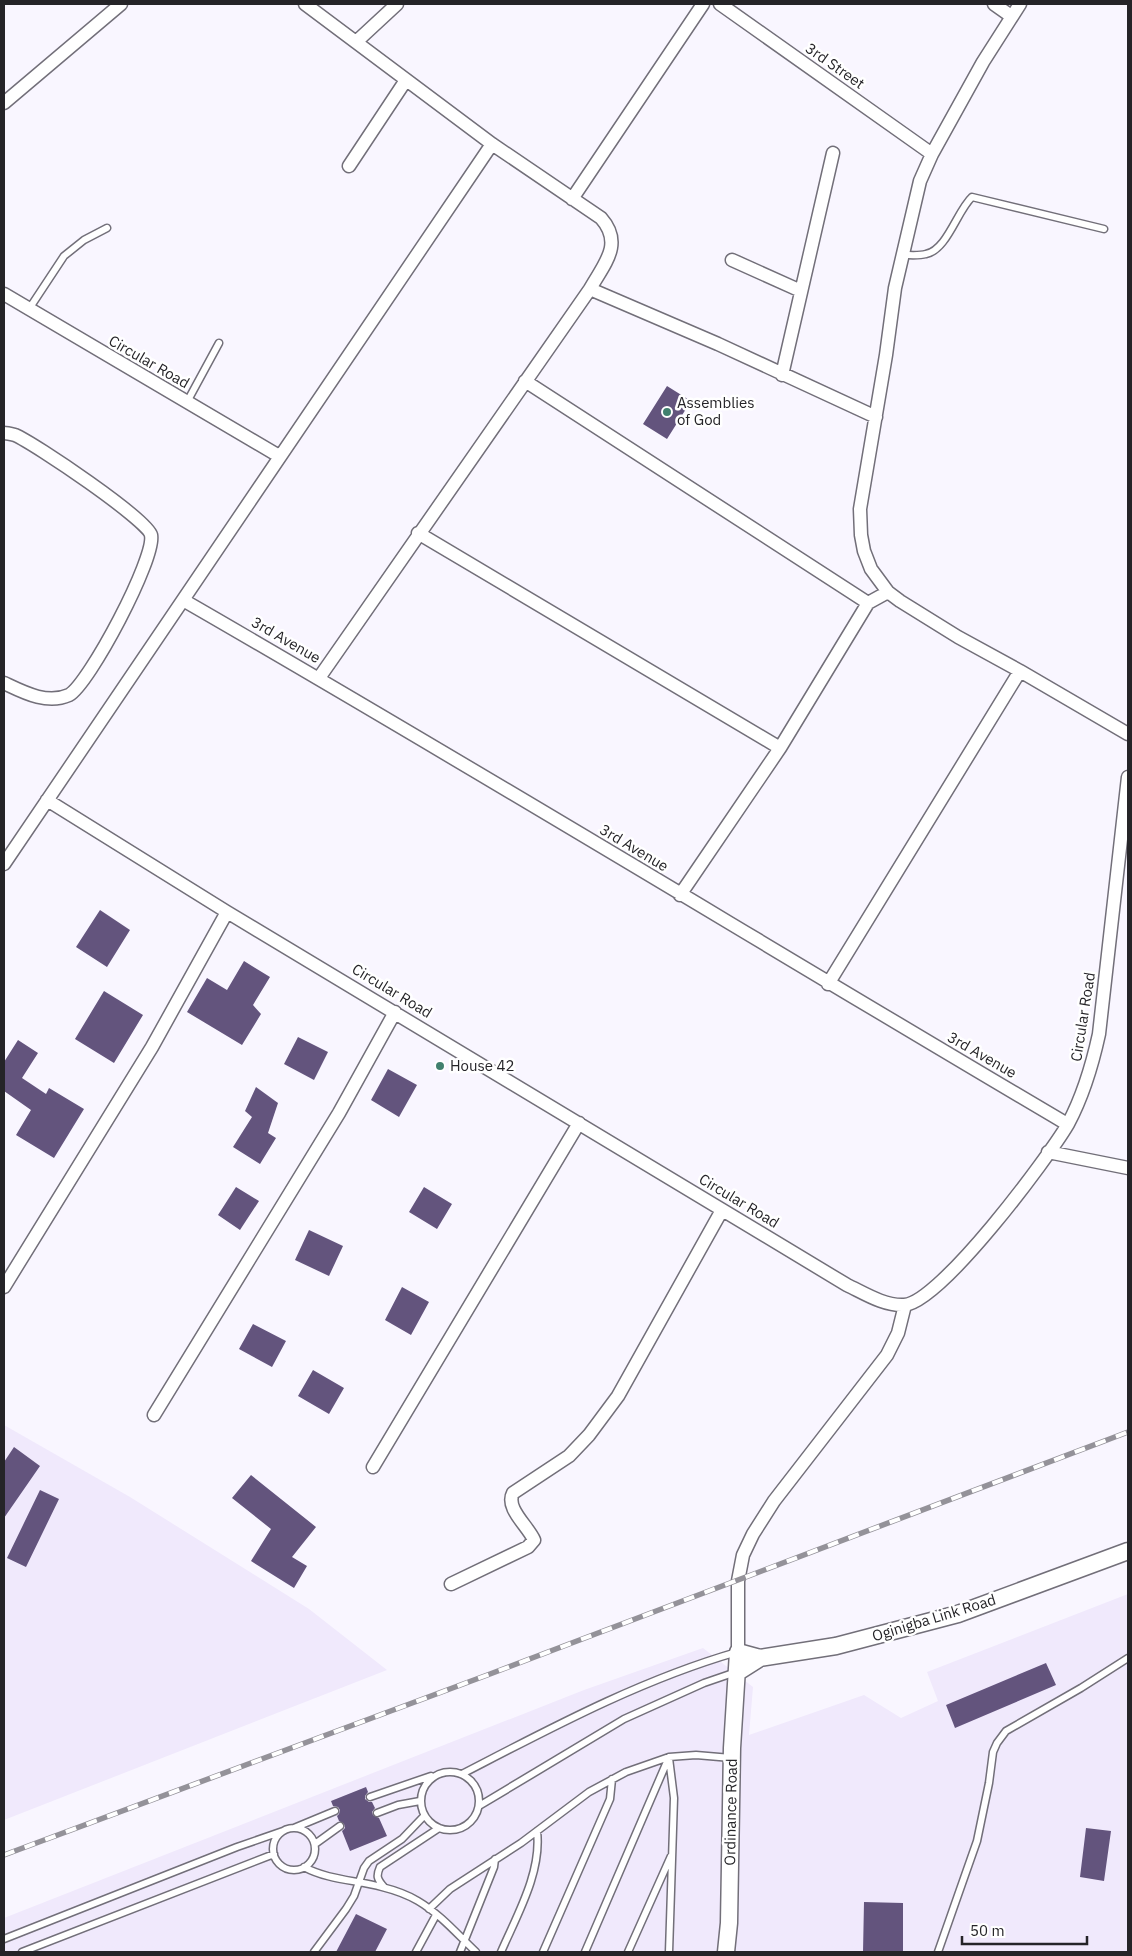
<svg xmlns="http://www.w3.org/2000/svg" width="1132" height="1956" viewBox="0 0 1132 1956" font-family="'IBM Plex Sans',sans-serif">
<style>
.built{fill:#f0e9fc}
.building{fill:#63547d}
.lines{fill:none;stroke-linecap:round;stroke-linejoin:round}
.service-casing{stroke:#726f79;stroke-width:9}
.minor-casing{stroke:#726f79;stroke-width:15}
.tertiary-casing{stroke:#726f79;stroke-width:19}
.service{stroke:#fff;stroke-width:6}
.minor{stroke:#fff;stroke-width:12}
.tertiary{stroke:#fff;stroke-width:16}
.rail-casing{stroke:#949299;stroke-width:5.5}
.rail{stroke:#fff;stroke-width:4;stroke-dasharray:11;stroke-linecap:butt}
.poi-dot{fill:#41806e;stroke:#fff;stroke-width:2}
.labels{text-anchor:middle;stroke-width:5;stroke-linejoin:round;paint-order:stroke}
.street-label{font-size:15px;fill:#252428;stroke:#fff}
.poi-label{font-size:15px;fill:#252428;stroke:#fff;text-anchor:start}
</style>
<rect width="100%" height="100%" fill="#f9f6ff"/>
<path class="built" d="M4 1425 130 1497 309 1609 387 1670 4 1820Z
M1128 1594V1952H4V1918L584 1690 703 1648 753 1687 749 1735 864 1695 901 1718 938 1701 927 1672Z"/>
<path class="building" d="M667 386 691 401 667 439 643 424Z
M100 910 130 930 107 967 76 947Z
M244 961 270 977 253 1005 261 1014 242 1045 187 1012 207 978 227 990Z
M104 991 143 1015 114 1063 75 1039Z
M298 1037 328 1052 314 1080 284 1064Z
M18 1040 38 1053 22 1078 46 1094 49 1088 84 1109 54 1158 16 1135 31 1110 4 1091V1062Z
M388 1069 417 1085 399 1117 371 1100Z
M256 1087 278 1103 268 1133 276 1138 260 1164 233 1147 252 1117 245 1111Z
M236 1187 259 1201 240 1230 218 1215Z
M424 1187 452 1204 437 1229 409 1212Z
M309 1230 343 1246 329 1276 295 1260Z
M402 1287 429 1302 411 1335 385 1320Z
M253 1324 286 1341 272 1367 239 1349Z
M313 1370 344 1388 329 1414 298 1396Z
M14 1447 40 1466 4 1518V1462Z
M251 1475 316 1527 292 1557 307 1566 294 1588 251 1561 271 1529 232 1498Z
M40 1490 59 1499 26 1567 7 1558Z
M1046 1663 1056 1685 955 1728 946 1705Z
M366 1787 368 1792 365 1796V1799L369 1802H372L375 1808 372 1812 373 1815 379 1818 387 1836 350 1851 342 1831 345 1828 344 1824 339 1821 337 1816 339 1814 340 1810 338 1807 333 1806 331 1801Z
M1086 1828 1111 1831 1104 1881 1080 1877Z
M864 1902 903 1903V1952H863Z
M356 1914 387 1929 375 1952H336Z"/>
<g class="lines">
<g class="service-casing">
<path id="service" d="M903 255C910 255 919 256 926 254 947 250 957 211 972 197L1104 229
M29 309 64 256 84 240 107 228
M187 402 219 343
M421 1801a29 29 0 1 1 58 0a29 29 0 1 1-58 0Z
M462 1774C551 1728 640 1680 737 1652
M370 1797 431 1776
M479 1806 624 1719 704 1683 736 1672
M377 1813 398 1805 420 1801
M294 1828 335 1811
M273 1849a21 21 0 1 1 42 0a21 21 0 1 1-42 0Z
M315 1844 340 1826
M304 1867C328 1880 356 1880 382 1887 394 1890 408 1895 418 1901 440 1914 458 1935 476 1952
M384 1887C377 1879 376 1876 380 1867L439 1828
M429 1909 450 1889 521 1843 589 1792 626 1772 669 1757 696 1755 731 1758
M4 1939 237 1847 283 1831
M22 1952 274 1854
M314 1952 346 1909 354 1896 364 1868 369 1861 402 1839 424 1816
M416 1952 436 1915
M460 1952 494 1867 495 1859
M501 1952C517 1915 542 1872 537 1831
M543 1952 610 1799 612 1779
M585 1952 669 1757
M628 1952 671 1856
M669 1952 674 1798 669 1758
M938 1952 977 1841 989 1783 993 1752 997 1743 1006 1731 1081 1688 1128 1658"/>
</g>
<g class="minor-casing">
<path id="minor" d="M305 4 492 144 601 218C624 244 604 264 590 289L319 678
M720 4 932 154
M994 4 1011 16
M1020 4 983 62 932 154 920 181 895 288 886 355 860 509 861 535 864 551 871 569 888 592 900 601 958 637 1020 671 1128 734
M356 42 397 4
M4 103 121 4
M349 166 406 80
M572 199 703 4
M732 260 801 291
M590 289 718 344 876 417
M4 294 279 456
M782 375 833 153
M525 381 868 603
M4 433C7 433 11 434 15 435 34 443 148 520 151 535 156 558 89 684 69 695 47 705 23 692 4 683
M418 533 780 748
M183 600C480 771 772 950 1067 1124
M47 800 227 912 847 1285C864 1293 884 1306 904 1305 940 1303 1048 1158 1068 1124 1083 1096 1092 1066 1099 1034L1128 777
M4 864 492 144
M680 895 780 748 868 603 888 592
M828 984 1020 671
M1048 1152 1128 1168
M4 1287 152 1047 227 912
M154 1415 339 1113 395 1012
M373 1467 579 1123
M451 1584 528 1547 534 1540C528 1526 505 1508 513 1493L569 1456 589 1435 618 1396 722 1210
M738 1652V1581L743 1555 753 1534 774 1501 887 1355 898 1333 905 1305"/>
</g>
<g class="tertiary-casing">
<path id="tertiary" d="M738 1672 760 1658 836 1646 958 1614 1128 1551
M726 1952 729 1923 732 1748 738 1652 760 1658"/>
</g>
<use href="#service" class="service"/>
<use href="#minor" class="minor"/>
<use href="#tertiary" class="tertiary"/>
<g class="rail-casing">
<path id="rail" d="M4 1855 490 1674 1128 1432"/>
</g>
<use href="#rail" class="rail"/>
</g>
<g class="poi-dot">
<circle cx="667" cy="412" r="5"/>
<circle cx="440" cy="1066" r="5"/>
</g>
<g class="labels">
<g class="street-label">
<text transform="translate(835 66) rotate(35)" y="5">3rd Street</text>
<text transform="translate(149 362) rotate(30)" y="5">Circular Road</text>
<text transform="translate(286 640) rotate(30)" y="5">3rd Avenue</text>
<text transform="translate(634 848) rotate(31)" y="5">3rd Avenue</text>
<text transform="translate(392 991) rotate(31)" y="5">Circular Road</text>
<text transform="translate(1083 1017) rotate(-81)" y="5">Circular Road</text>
<text transform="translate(982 1055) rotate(30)" y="5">3rd Avenue</text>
<text transform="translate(739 1201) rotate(31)" y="5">Circular Road</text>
<text transform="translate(934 1618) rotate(-17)" y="5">Oginigba Link Road</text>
<text transform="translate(731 1812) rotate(-89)" y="5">Ordinance Road</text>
</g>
<g class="poi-label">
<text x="677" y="408">Assemblies<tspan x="677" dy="17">of God</tspan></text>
<text x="450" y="1071">House 42</text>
</g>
</g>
<rect width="1132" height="1956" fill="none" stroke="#252428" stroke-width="10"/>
<path d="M962 1936v8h125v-8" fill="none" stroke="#252428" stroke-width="2.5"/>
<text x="970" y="1936" font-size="15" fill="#252428" stroke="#ffffff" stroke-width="4" paint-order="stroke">50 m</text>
</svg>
